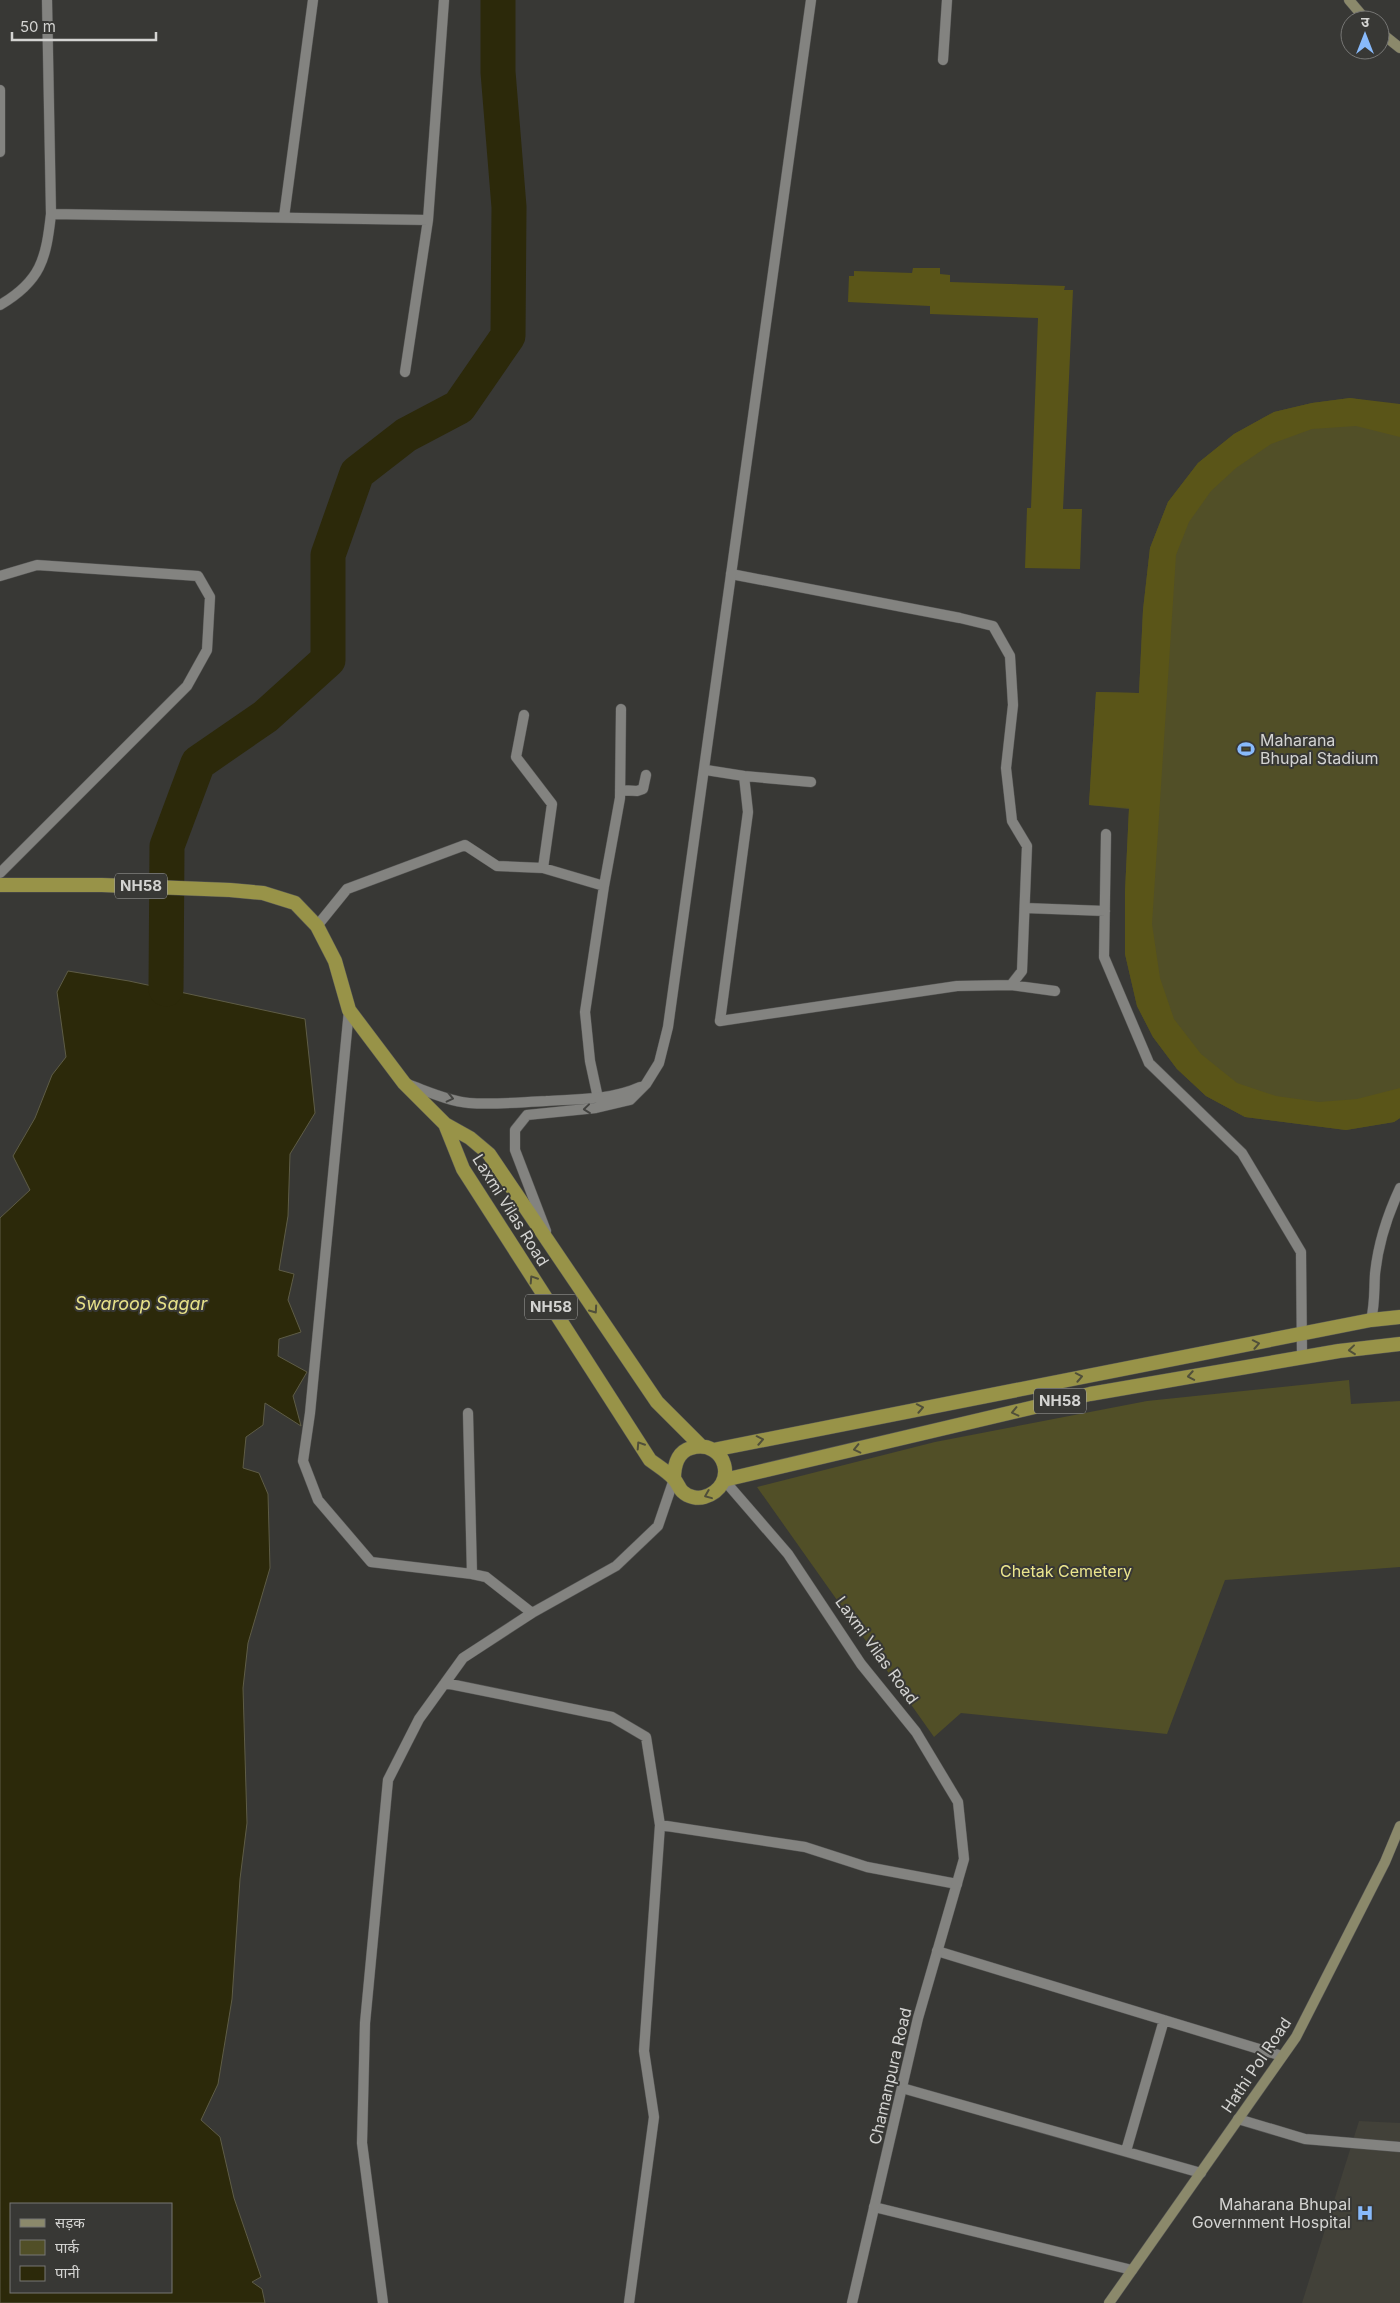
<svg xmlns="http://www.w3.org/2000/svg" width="1400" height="2303" viewBox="0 0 1400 2303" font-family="Inter,'Noto Sans Devanagari',sans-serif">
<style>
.built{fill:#424139}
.green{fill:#514f27}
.water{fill:#2c290a;stroke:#5e5c46;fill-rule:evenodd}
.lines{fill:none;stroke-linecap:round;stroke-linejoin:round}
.river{stroke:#2c290a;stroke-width:35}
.building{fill:#5a5518}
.service-casing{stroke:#555553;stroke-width:11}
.minor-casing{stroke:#555553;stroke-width:11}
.tertiary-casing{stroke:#555553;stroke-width:11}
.secondary-casing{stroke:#555553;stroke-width:11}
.trunk-casing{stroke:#555553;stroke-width:15}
.service{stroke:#838380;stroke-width:10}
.minor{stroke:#838380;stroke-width:10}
.tertiary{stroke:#838380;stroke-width:10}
.secondary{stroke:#8b896b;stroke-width:10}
.trunk{stroke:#989348;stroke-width:14}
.oneway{stroke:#434340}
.oneway2{stroke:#504f3a}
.labels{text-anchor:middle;stroke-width:4;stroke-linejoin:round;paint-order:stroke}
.shield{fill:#383835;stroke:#a5a5a3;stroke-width:1}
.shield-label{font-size:15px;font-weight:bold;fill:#d4d4d2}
.poi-label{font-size:16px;fill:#d4d4d2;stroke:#383835;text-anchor:start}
.street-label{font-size:16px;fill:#d4d4d2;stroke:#383835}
.park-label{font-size:16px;fill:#ebe58d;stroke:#383835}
.water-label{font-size:18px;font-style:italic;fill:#e7e189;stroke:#383835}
</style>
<rect width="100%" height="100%" fill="#383835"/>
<path class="built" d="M1359 2121 1400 2123V2303H1302Z"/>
<path class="green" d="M1350 398 1400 406V1118L1394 1122 1346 1130 1245 1117 1206 1096 1177 1069 1153 1037 1137 1006 1125 954V892L1129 809 1089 805 1096 692 1139 693 1143 610 1150 548 1168 502 1198 463 1234 434 1274 412 1312 403Z
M1349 1380 1351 1404 1400 1401V1567L1225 1580 1167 1734 961 1713 934 1737 757 1487 935 1442 1147 1401Z"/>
<path class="water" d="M68 971 129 981 305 1019 315 1113 290 1154 288 1216 279 1270 294 1274 288 1300 301 1332 279 1339 278 1356 307 1372 293 1396 301 1426 265 1403 263 1425 246 1437 243 1468 259 1473 268 1494 270 1568 248 1643 243 1688 247 1823 240 1879 232 1999 218 2084 201 2120 220 2137 234 2198 261 2277 252 2282 262 2289 265 2303H0V1218L30 1190 13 1156 35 1118 52 1075 66 1057 57 992ZM11 2204H171V2292H11Z"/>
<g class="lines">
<path class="river" d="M166 989 167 846 198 763 266 716 328 660V555L357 473 406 435 459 407 508 336 509 207 498 72V0"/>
</g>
<path class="building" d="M913 268H940V274L950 275V282L1065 286 1064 290H1073L1063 509H1082L1080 569 1025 568 1027 508H1031L1038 318 930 314V306L848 302 849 276H854V271L912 273Z
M1350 398 1400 404V437L1356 426 1312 429 1271 444 1236 468 1211 491 1189 522 1176 555 1152 924 1160 978 1174 1019 1201 1054 1237 1083 1276 1096 1319 1102 1357 1099 1400 1088V1118L1394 1122 1346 1130 1245 1117 1206 1096 1177 1069 1153 1037 1137 1006 1125 954V892L1129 808 1089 805 1096 692 1139 693 1143 610 1150 548 1168 502 1198 463 1234 434 1274 412 1312 403Z"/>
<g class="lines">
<g class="service-casing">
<path id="service" d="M706 770 744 776 748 812 720 1021
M744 776 811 782"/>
</g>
<g class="minor-casing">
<path id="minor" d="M943 60 947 0
M0 90V152
M51 214 428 220 444 0
M284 217 313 0
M0 305C41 281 46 259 51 214L47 0
M405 372 428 220
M0 576 37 565 198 576 210 597 207 650 187 686 0 873
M524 715 516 757 552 804 543 868
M620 790 637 791 643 789 646 775
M1106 834 1104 957 1149 1063 1242 1153 1301 1252 1302 1357
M604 886 620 798 621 709
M1025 908 1105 911
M317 926 347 889 465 845 497 866 543 868 604 886 585 1012 590 1061 598 1098
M1011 985 1055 991
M349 1010 310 1413 303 1461 318 1500 371 1562 472 1574
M720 1021 957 986 1011 985 1022 971 1027 846 1012 821 1006 768 1013 705 1010 656 993 626 960 618 731 574
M1371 1320C1375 1304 1374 1290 1375 1274 1378 1244 1387 1216 1400 1188
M468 1413 472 1574 486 1577 532 1613
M445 1683 612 1717 646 1737 660 1825 644 2051 654 2117 629 2303
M660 1825 805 1847 867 1867 957 1884
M937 1951 1282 2056
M902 2088 1201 2173
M1238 2119 1305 2139 1400 2147
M1126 2151 1164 2020
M874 2207 1132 2270
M383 2303 362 2143 365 2023 388 1780 419 1719 463 1658 532 1613 616 1566 658 1526 674 1479"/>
</g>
<g class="tertiary-casing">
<path id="tertiary" d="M407 1084C427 1091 448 1101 469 1103 495 1105 521 1102 546 1101 578 1099 611 1100 640 1087
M546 1231 515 1150V1130L527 1115 596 1108 630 1100 646 1084 659 1063 668 1027 811 0
M724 1480 788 1554 861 1664 916 1732 958 1802 964 1859 918 2018 852 2303"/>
</g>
<g class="secondary-casing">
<path id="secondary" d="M1349 0 1366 20
M1380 32 1400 48
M1109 2303 1296 2037 1385 1862 1400 1826"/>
</g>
<g class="trunk-casing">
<path id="trunk" d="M0 885H102L230 890 263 893 295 903 317 926 335 961 349 1010 404 1083 445 1124 463 1169 650 1460C658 1466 668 1472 674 1479 678 1483 679 1489 683 1492 688 1497 698 1499 704 1497 740 1486 726 1438 691 1448 677 1452 674 1466 674 1479
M445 1124 470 1138 489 1154 657 1402 701 1446
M713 1450 1371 1320 1400 1317
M724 1480 1090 1394 1339 1351 1400 1344"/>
</g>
<use href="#service" class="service"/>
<use href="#minor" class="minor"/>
<use href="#tertiary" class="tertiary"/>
<use href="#secondary" class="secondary"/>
<use href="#trunk" class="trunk"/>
</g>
<defs><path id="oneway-chevron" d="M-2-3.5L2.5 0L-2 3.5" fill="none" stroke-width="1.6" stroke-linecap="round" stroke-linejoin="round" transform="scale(1.25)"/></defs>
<g class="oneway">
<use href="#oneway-chevron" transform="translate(450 1098) rotate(13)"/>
<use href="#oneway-chevron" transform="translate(587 1109) rotate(174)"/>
</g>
<g class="oneway2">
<use href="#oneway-chevron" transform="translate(533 1279) rotate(-123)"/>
<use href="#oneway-chevron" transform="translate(594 1310) rotate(55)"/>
<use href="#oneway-chevron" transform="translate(1256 1344) rotate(-11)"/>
<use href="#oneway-chevron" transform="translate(1352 1350) rotate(174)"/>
<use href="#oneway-chevron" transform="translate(1191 1376) rotate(170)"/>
<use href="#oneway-chevron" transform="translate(1079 1377) rotate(-11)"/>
<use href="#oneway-chevron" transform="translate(920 1408) rotate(-11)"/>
<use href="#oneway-chevron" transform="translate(1015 1412) rotate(167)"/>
<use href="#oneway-chevron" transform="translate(760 1440) rotate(-11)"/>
<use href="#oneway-chevron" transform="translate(640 1445) rotate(-123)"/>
<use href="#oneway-chevron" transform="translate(857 1449) rotate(167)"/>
<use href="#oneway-chevron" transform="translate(708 1495) rotate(158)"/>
</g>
<defs>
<g id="stadium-bare" transform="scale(1.35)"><path d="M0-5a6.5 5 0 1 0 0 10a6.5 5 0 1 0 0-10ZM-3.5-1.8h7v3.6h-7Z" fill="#88bafc" stroke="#383835" stroke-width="2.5" paint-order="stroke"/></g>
<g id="hospital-bare" transform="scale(1.35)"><path d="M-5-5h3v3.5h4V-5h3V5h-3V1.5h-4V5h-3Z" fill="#88bafc" stroke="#383835" stroke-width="2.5" paint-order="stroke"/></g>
</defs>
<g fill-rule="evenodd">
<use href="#stadium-bare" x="1246" y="749"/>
<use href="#hospital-bare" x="1365" y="2213"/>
</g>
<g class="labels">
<g class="shield">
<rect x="115" y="873.5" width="52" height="25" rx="4"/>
<rect x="525" y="1294.5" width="52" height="25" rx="4"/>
<rect x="1034" y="1388.5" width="52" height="25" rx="4"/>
</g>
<g class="shield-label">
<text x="141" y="891">NH58</text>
<text x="551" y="1312">NH58</text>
<text x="1060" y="1406">NH58</text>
</g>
<g class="poi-label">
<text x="1260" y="746">Maharana<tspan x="1260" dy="18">Bhupal Stadium</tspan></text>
<text x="1351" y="2210" text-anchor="end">Maharana Bhupal<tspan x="1351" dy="18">Government Hospital</tspan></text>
</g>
<g class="street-label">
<text transform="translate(511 1210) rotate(58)" y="6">Laxmi Vilas Road</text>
<text transform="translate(877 1650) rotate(54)" y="6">Laxmi Vilas Road</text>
<text transform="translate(1256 2065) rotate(-56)" y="6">Hathi Pol Road</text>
<text transform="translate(890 2076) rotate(-77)" y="6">Chamanpura Road</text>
</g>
<g class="park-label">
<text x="1066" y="1577">Chetak Cemetery</text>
</g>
<g class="water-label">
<text x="141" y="1310">Swaroop Sagar</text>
</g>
</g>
<rect x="10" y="2203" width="162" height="90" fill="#383835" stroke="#767674"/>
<rect x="20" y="2219" width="25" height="8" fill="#8b896b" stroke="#767674"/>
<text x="55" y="2228" font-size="15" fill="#d4d4d2">सड़क</text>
<rect x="20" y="2240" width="25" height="15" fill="#514f27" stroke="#767674"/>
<text x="55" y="2253" font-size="15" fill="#d4d4d2">पार्क</text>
<rect x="20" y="2266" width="25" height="15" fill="#2c290a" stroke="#767674"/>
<text x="55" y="2278" font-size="15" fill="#d4d4d2">पानी</text>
<g transform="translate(1365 35)"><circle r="24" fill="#383835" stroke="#767674"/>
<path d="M0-4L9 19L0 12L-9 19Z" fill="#88bafc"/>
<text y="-8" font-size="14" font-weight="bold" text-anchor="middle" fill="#d4d4d2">उ</text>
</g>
<path d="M12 32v8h144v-8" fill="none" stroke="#d4d4d2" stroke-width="2.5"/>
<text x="20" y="32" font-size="15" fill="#d4d4d2" stroke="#383835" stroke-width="4" paint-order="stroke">50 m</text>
</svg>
